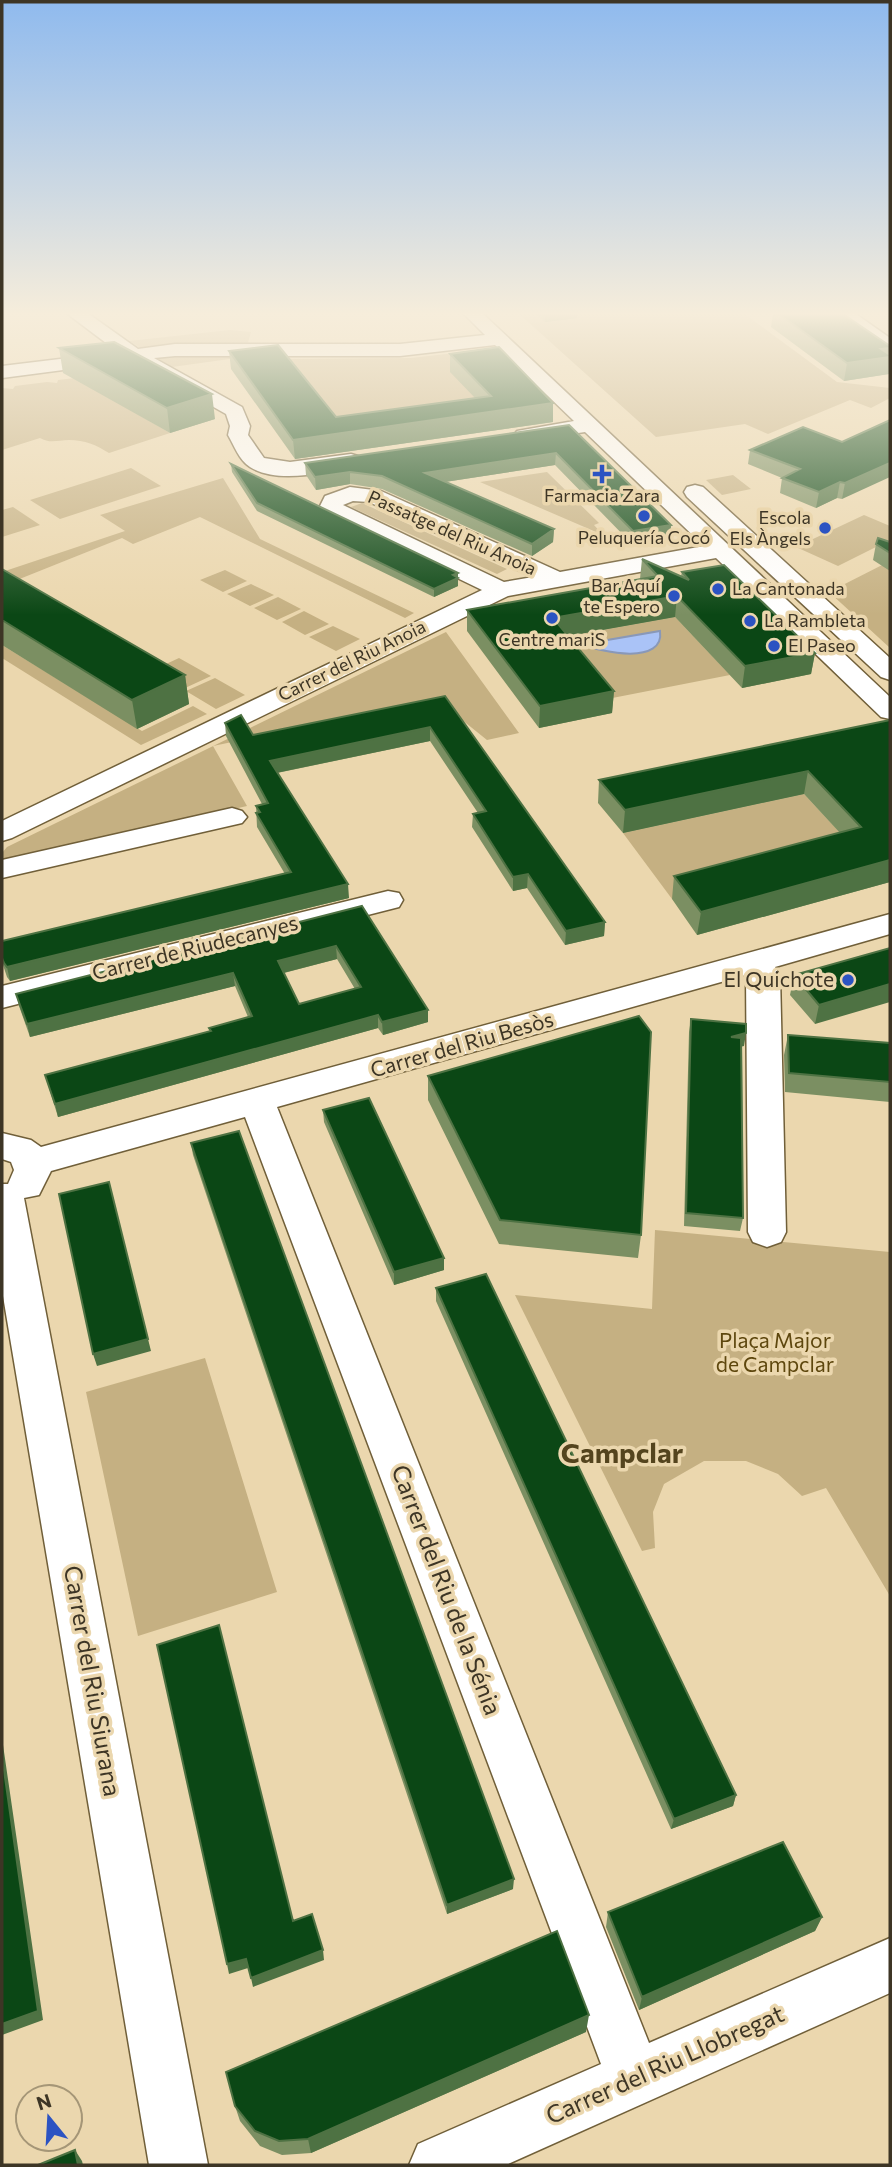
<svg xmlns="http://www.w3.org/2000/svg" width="892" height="2167" viewBox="0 0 892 2167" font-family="Commissioner,sans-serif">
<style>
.green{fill:#c5b082}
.water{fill:#aac3f7;stroke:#8998b8;stroke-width:2}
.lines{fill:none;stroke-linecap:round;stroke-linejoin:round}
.minor-casing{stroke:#705f39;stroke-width:3}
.minor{fill:#fff;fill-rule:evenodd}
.wall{fill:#7b8f62;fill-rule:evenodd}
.shaded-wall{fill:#4e7243}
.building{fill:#0b4715;stroke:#4e7243;stroke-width:2;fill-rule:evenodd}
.poi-dot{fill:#2c53c2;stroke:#ebd7ae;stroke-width:2.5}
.labels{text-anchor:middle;stroke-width:7;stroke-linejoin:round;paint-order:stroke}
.far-poi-label{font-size:18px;fill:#3d3525;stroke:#ebd7ae}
.far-street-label{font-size:18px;fill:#3d3525;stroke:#ebd7ae}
.street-label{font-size:21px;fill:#3d3525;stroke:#ebd7ae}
.poi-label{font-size:21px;fill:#3d3525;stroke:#ebd7ae;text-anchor:end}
.park-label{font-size:21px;fill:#5e470e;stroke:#ebd7ae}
.near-street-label{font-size:24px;fill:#3d3525;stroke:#ebd7ae}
.near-quarter-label{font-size:28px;font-weight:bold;fill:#54441e;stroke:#ebd7ae}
</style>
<rect width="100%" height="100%" fill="#ebd7ae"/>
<path class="green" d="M517 312H742L837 382 890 388V398L871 408 850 400 768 434 745 424 656 437Z
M230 330 251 332 244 357 172 367 129 341Z
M490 349 491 416 338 438 279 359 411 358Z
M75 378 170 433 109 453C96 445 85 440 69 440 58 440 50 444 40 438L2 450V388L13 389 15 386 47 382 57 383 58 380Z
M131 468 161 486 60 519 30 500Z
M547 472 599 523 594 525 603 535 480 482Z
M733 475 751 489 722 495 706 480Z
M223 478 260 539 414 613 405 618 200 517 133 544 122 538 2 586V572L125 531 100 515Z
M362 503 507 569 497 574 351 507Z
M13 507 40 525 2 537V510Z
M864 515 890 526V540L838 566 796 547Z
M890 561V648L829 592Z
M225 570 247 581 223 592 200 580Z
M251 584 274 595 250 606 227 594Z
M278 597 301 609 277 620 254 608Z
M304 611 329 624 305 635 282 622Z
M675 617 730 675 602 700 552 639Z
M333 626 360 639 336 651 309 637Z
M446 632 519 733 487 740 436 699 213 746 247 806 2 862V853L7 847Z
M2 645 142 731 193 706 207 714 141 745 2 658Z
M179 658 211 676 183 689 151 671Z
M215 678 245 695 216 709 186 691Z
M804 794 856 850 672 899 623 833Z
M655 1230 890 1252V1596L826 1488 802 1496 778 1474 746 1461H704L664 1484 653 1512 655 1548 642 1551 515 1295 652 1309Z
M205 1358 277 1592 138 1636 86 1392Z"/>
<path class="water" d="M660 631C665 665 601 653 584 644Z"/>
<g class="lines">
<g class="minor-casing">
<path id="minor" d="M65 312H86L138 349 175 344H400L485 335 462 312H481L890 697V719L881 717 716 558 508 596 12 838 2 841V821L482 590 329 516 320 506 325 496 350 487 381 491 560 572 704 546 585 432 524 441 517 439 514 435 517 431 574 421 495 345 400 356H175L154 358 242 407 250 426 248 435 264 458 290 462 351 454 358 456 362 460 358 464C328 472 279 485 250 467 239 460 234 445 228 435L230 426 226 414 132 361 2 378V366L118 352ZM353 501 369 502 533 577 504 582 343 505Z
M832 312H853L890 338V352L883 350Z
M695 485 703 487 890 658V680L881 677 687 497 684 492 687 487Z
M232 808 242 811 247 817 242 823 2 878V860Z
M388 891 399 893 403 900 399 907 2 1008V986Z
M890 914V934L775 967 780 975 786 1232 781 1242 767 1247 753 1242 748 1232 746 975 277 1107 649 2043 890 1938V1993L506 2165H409L418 2144 601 2064 245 1117 51 1171 39 1195 24 1198 208 2165H149L2 1290V1184H8L14 1170 11 1162 2 1159V1133L31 1140 41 1147Z"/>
</g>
<use href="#minor" class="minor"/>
</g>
<path class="wall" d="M534 312H577V318L545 322Z
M770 312H840L889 374 844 381 771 327 773 314Z
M59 348 215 419 170 433 63 373Z
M229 351 336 417 475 398 450 372V354L553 403V422L295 459 231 369Z
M890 420 842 499 837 498 816 508 780 493 782 478 748 464 750 450 842 442Z
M569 425 671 525 670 537 632 544 555 465 445 482 554 529 553 542 532 556 382 489 350 484 316 490 306 475 305 463Z
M231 464 458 573V586L434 597 257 511 232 472Z
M890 542V571L873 560 876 544Z
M642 559 681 576 682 572 815 653 811 674 742 688 675 617 568 636 614 691 612 713 539 728 467 631V610L640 579Z
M2 569 185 675 189 704 137 729 2 645Z
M445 696 605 922 604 936 565 945 527 888 513 891 472 827 473 814 478 813 430 741 277 773 349 898 10 981 7 977 2 962V941L285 874 257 827 256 806 262 804 226 736 225 723 253 735Z
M890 720V882L697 935 672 899 674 876 840 833 804 794 623 833 598 803 599 780Z
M362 906 428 1010V1022L383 1035 378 1028 58 1117 45 1075 210 1031 209 1028 248 1017 235 986 30 1037 19 1006 16 994ZM337 959 355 989 299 1004 284 973Z
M890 948 815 1024 790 995 794 975Z
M691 1019 744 1046H742L743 1218 740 1231 684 1226 689 1032Z
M788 1035 890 1043V1102L785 1092 784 1055Z
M428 1076 641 1235 638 1258 499 1244 428 1100Z
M323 1110 444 1258V1270L394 1285 324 1122Z
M191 1143 513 1889 447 1914 193 1155Z
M436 1288 736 1795 733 1806 671 1829 436 1301Z
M608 1912 822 1917 815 1931 639 2010 606 1927Z
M586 2032 311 2153 282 2155 260 2146 240 2121 235 2106Z"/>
<path class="shaded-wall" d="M545 312H577V318L545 322Z
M890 348V367L889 374 844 381 847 363 881 349Z
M212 394 215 419 170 433 167 408Z
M553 403V422L295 459 293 440Z
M556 453 555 465 425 485V473Z
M890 463V477L842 499 845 483Z
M350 472V484L316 490 315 477Z
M840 482 837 498 816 508 819 492Z
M671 525 670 537 632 544 633 531Z
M554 529 553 542 532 556V544Z
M458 573V586L434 597V589Z
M677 596 675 617 552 639 553 618Z
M815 653 811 674 742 688 745 666Z
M185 675 189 704 137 729 132 700Z
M614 691 612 713 539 728 540 706Z
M430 727V741L271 774 270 761Z
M808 771 804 794 623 833 625 810Z
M890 860V882L697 935 701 912Z
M528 874 527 888 513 891V877Z
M348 884 349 898 10 981 7 967Z
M605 922 604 936 565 945 566 931Z
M336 946 337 959 279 974 278 961Z
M233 973 235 986 30 1037 27 1024Z
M890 984V1002L815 1024 819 1005Z
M428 1010V1022L383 1035 382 1022Z
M378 1015V1028L58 1117 55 1104Z
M746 1033 744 1046 728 1050 731 1037Z
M444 1258V1270L394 1285V1272Z
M148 1339 151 1351 97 1366 93 1354Z
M2 1738 43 2020 2 2035Z
M736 1795 733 1806 671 1829 674 1819Z
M514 1879 513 1889 447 1914V1905Z
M822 1917 815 1931 639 2010 642 1997Z
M323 1950 324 1960 253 1987 251 1978Z
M246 1959 248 1968 229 1974 227 1964Z
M589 2015 586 2032 311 2153 308 2139Z
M75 2150 82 2161 83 2165H78Z"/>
<path class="building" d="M776 312H840L890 346V348L881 349 890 355V357L847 363Z
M114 342 212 394 167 408 59 348Z
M278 345 336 417 491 396 450 354 499 347 553 403 293 440 229 351Z
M890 420V463L845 483 840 482 819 492 782 478 800 469 750 450 803 427 842 442Z
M569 425 671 525 633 531 556 453 425 473 554 529 532 544 382 476 350 472 315 477 305 463Z
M231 464 458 573 453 575 458 578 434 589 257 503Z
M878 538 890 542V553L876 544Z
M642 559 689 580 682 572 724 565 815 653 745 666 677 596 553 618 614 691 540 706 467 610 658 576Z
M2 569 185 675 132 700 2 620Z
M445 696 605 922 566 931 528 874 513 877 473 814 486 811 430 727 270 761 348 884 7 967 4 963 2 958V941L291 872 256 813 260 812 256 806 268 803 225 723 241 715 253 735Z
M890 720V860L701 912 674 876 861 827 808 771 625 810 599 780Z
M362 906 428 1010 382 1022 378 1015 55 1104 45 1075 211 1031 209 1028 252 1016 233 973 27 1024 16 994ZM336 946 361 987 299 1004 278 961Z
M890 948V984L819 1005 794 975Z
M639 1016 651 1032 641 1235 500 1220 428 1076Z
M691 1019 746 1024V1033L731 1037 741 1038 743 1218 686 1213Z
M788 1035 890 1043V1082L789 1073Z
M369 1098 444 1258 394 1272 323 1110Z
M239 1131 514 1879 447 1905 191 1143Z
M109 1182 148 1339 93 1354 59 1194Z
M486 1274 736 1795 674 1819 436 1288Z
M219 1625 293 1921 312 1914 323 1950 251 1978 246 1959 227 1964 157 1645Z
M2 1756 38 2011 2 2024Z
M783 1842 822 1917 642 1997 608 1912Z
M557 1931 589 2015 308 2139 279 2141 255 2131 235 2106 226 2072Z
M75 2150 78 2165H38Z"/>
<linearGradient id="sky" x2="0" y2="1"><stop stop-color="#8fbaee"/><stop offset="0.51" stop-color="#f6eddb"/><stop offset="1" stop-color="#f6eddb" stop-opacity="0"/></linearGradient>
<rect width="892" height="615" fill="url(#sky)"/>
<g class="poi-dot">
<path d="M598.5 463.5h7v7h7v7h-7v7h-7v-7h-7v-7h7z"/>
<circle cx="644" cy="516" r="7"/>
<circle cx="825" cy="528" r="7"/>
<circle cx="718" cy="589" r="7"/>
<circle cx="674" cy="596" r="7"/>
<circle cx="552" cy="618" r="7"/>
<circle cx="750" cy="621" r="7"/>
<circle cx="774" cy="646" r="7"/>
<circle cx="848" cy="980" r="7"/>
</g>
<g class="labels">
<g class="far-poi-label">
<text x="602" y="502">Farmacia Zara</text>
<text x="811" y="524" text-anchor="end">Escola<tspan x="811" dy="21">Els Àngels</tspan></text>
<text x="644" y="544">Peluquería Cocó</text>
<text x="660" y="592" text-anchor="end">Bar Aquí<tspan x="660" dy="21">te Espero</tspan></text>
<text x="732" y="595" text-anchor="start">La Cantonada</text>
<text x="764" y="627" text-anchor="start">La Rambleta</text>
<text x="552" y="646">Centre mariS</text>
<text x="788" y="652" text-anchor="start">El Paseo</text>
</g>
<g class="far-street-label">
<text transform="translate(452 533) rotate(24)" y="6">Passatge del Riu Anoia</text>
<text transform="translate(352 661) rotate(-26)" y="6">Carrer del Riu Anoia</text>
</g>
<g class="street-label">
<text transform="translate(195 948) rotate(-14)" y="7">Carrer de Riudecanyes</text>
<text transform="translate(462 1045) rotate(-16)" y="7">Carrer del Riu Besòs</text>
</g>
<g class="poi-label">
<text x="834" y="987">El Quichote</text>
</g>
<g class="park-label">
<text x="775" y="1348">Plaça Major<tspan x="775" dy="24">de Campclar</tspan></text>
</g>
<g class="near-street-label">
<text transform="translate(446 1590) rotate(69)" y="8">Carrer del Riu de la Sénia</text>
<text transform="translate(92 1681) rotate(80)" y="8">Carrer del Riu Siurana</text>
<text transform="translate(665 2065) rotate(-24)" y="8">Carrer del Riu Llobregat</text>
</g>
<g class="near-quarter-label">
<text x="622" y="1463">Campclar</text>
</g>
</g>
<rect width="892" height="2167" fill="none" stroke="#3d3525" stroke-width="7"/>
<g transform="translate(49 2118) rotate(342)"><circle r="33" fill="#ebd7ae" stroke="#a59677" stroke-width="2"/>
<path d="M0-5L12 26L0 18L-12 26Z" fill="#2c53c2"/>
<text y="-10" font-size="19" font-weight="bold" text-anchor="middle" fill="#3d3525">N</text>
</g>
</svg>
